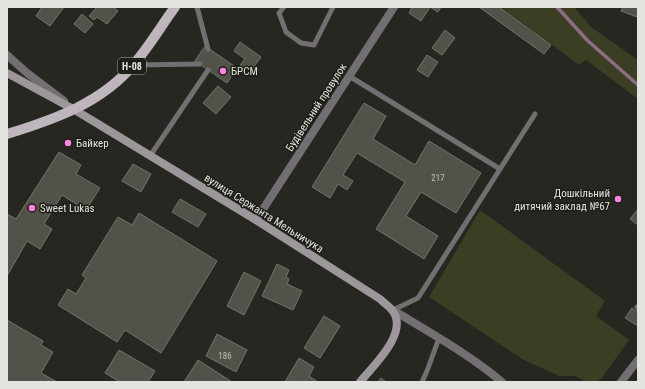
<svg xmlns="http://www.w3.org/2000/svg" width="645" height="389" viewBox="0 0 645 389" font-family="'Roboto Condensed',sans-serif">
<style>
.green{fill:#3b3e22}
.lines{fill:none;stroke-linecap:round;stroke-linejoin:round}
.stream{stroke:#8b6c82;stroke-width:3.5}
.building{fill:#51524a;stroke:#72736a}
.lane{stroke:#726e71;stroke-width:5}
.street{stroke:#726e71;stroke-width:8}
.secondary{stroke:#9d979b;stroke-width:8}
.primary{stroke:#beb6bc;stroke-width:10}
.poi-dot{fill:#fe85e0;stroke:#1d1e16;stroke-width:1.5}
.labels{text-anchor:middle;stroke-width:3;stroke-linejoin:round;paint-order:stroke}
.number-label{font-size:9px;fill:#bec0ba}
.shield{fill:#1d1e16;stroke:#a8a9a3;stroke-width:1}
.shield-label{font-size:10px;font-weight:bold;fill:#e3e4df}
.poi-label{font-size:11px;fill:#e3e4df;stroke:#1d1e16;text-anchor:start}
.street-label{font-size:11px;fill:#e3e4df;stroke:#1d1e16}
</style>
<rect width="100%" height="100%" fill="#262720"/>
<path class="green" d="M501 7H574L591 27 638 60V99L586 60 579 65Z
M480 210 605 301 596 316 629 340 601 379 595 382H586L575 376H559L522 359 429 297Z"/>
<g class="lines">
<path class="stream" d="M557 7 588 41 638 85"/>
</g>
<path class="building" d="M42 7H64L50 26 36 16Z
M97 7H113L118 11 107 24 97 17 94 20 89 16Z
M412 7H430L421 21 409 13Z
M430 7H441L438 12Z
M479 7H499L551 45 544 54Z
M623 7H638L637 17 621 11Z
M82 14 93 24 85 33 74 24Z
M445 30 455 38 442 55 432 48Z
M240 42 261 57 250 72 240 65 245 59 234 51Z
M205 46 237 68 227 83 195 61Z
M427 55 438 62 428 77 417 70Z
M218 86 231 97 216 114 203 103Z
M364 103 386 116 373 139 415 165 429 141 481 173 456 213 421 192 406 216 438 236 424 259 376 229 405 182 357 153 343 175 353 181 347 190 338 184 330 198 312 187Z
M59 152 81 165 76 174 100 188 86 210 62 195 44 224 52 229 40 249 27 241 7 276V214L16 219Z
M133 164 151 174 141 192 122 181Z
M180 199 206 214 198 227 172 212Z
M638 209V225L630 219Z
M139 213 217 261 161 353 125 330 117 342 58 305 68 289 76 294 86 278 82 275 118 217 132 225Z
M277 264 289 270 286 277 289 279 287 284 302 291 293 310 262 296Z
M244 272 261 281 244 315 227 306Z
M632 308 638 312V326L625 318Z
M324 316 340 326 320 358 304 348Z
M7 320 43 341 41 345 53 352 41 373 57 382H7Z
M217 334 247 350 236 372 206 356Z
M119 350 155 371 148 382H120L105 373Z
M299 358 314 367 309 376 318 382H285Z
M198 360 232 382H184Z
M381 378 386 382H378Z"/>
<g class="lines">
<path class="lane" d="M197 7 208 49
M284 7 279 13 286 32 301 43 314 45 333 7
M134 65 200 64
M349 76 500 169
M150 156 208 70
M637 307 638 308
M393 310 418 298 535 114
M422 382 427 371 439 338"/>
<path class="street" d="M7 55 27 73 64 101
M256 220 394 7
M393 310C430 333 469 354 502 382
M621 382 638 360"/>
<path class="secondary" d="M7 73 75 110 256 220 380 299C384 303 389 306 392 310 410 332 373 366 360 382"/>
<path class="primary" d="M7 134C53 120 102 103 134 64 149 47 161 26 175 7"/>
</g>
<g class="poi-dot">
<circle cx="223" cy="71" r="4"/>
<circle cx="68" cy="143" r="4"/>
<circle cx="618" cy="199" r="4"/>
<circle cx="32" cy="208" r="4"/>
</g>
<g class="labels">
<g class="number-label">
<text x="438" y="181">217</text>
<text x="225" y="359">186</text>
</g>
<rect class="shield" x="118" y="58" width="28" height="16" rx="3"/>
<g class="shield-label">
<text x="132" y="70">Н-08</text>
</g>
<g class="poi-label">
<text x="231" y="75">БРСМ</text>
<text x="76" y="147">Байкер</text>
<text x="610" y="197" text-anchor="end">Дошкільний<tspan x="610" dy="13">дитячий заклад №67</tspan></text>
<text x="40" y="212">Sweet Lukas</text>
</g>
<g class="street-label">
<text transform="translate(316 107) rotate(-57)" y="4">Будівельний провулок</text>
<text transform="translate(264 213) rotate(32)" y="4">вулиця Сержанта Мельничука</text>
</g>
</g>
<rect width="645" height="389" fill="none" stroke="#e3e4df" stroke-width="16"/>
</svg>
